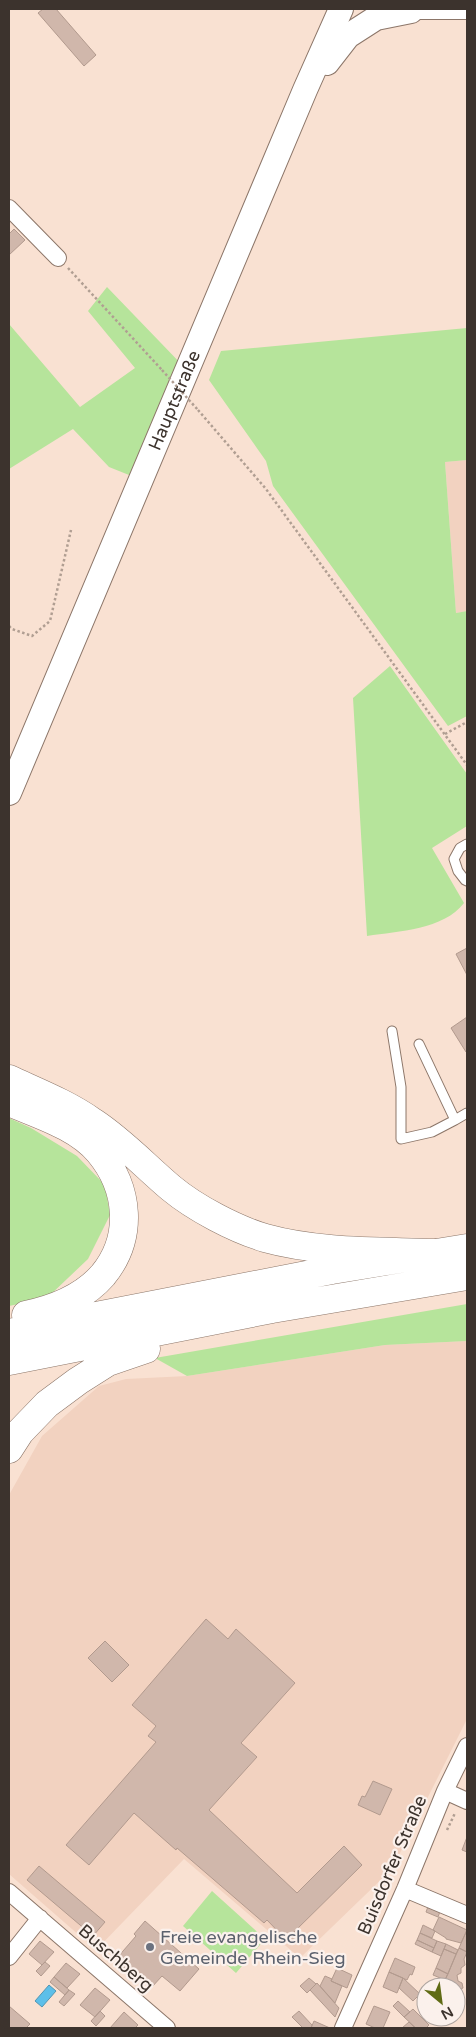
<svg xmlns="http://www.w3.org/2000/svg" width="476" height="2037" viewBox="0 0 476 2037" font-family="'Varela Round',sans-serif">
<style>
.built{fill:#f2d2c0}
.green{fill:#b6e49b}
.water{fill:#5dbfe9;stroke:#5395b1}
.building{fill:#d0b7ab;stroke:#b29a8e}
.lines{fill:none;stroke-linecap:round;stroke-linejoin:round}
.service-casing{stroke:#8c7669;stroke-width:11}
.minor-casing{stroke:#8c7669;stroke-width:18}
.secondary-casing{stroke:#8c7669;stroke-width:26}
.motorway-casing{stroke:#8c7669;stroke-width:29}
.path{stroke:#b09e92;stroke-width:2.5;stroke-dasharray:2.5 2.5;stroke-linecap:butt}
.service{stroke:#fff;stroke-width:9}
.minor{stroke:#fff;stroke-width:16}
.secondary{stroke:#fff;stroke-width:24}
.motorway{stroke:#fff;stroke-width:28}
.path-bridge{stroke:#b09e92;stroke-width:2.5;stroke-dasharray:2.5 2.5;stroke-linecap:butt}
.worship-dot{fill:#6b7280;stroke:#fbf1ec;stroke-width:2}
.labels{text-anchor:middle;stroke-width:4.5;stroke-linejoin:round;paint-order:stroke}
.street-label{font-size:18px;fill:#3c332d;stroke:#fbf1ec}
.worship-label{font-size:18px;fill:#5b616d;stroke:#fbf1ec;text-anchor:start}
</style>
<rect width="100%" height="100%" fill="#f9e1d2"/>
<path class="built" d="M467 460V611L456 613 445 462Z
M467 1341V1719L392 1869 300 1958 184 1859 96 1950 9 1874V1495L42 1436 99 1386 126 1379 187 1376 385 1345Z"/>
<path class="green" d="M107 287 186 369 139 479 109 467 73 429 9 469V324L80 407 135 368 88 311Z
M467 328V460L445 462 456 613 467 611V716L448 726 273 486 266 461 209 380 221 351Z
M390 666 467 774V826L432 848 464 903C443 930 399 931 367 936L353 698Z
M9 1118 31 1128 77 1156 105 1185 110 1215 88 1259 47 1298 9 1306Z
M467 1304V1341L385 1345 187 1376 155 1358Z
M212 1891 265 1939 236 1973 183 1926Z"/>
<path class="water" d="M49 1985 56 1991 42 2007 35 2001Z"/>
<path class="building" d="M43 9H56L96 55 84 66 38 13Z
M14 229 25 240 9 255V234Z
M467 948V975L456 954Z
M467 1017V1052H466L451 1028Z
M206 1619 228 1639 236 1629 295 1683 241 1743 257 1757 209 1810 297 1893 344 1846 362 1865 294 1932 299 1937 291 1945 267 1920 264 1923 177 1848 176 1850 134 1813 89 1865 66 1845 156 1742 148 1736 156 1726 132 1705Z
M105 1641 129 1665 112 1682 88 1658Z
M373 1781 392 1789 380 1815 358 1805 362 1796 365 1797Z
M467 1837V1852L462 1850Z
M39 1866 105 1922 93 1936 27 1880Z
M429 1904 441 1909 438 1917 426 1912Z
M439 1917 467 1930 461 1943 446 1939V1938L433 1930Z
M145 1921 199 1969 180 1991 162 1976 151 1988 134 1973 133 1975 122 1966 124 1964 117 1958 136 1936 134 1934Z
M423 1925 435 1931 432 1938 420 1933Z
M467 1930V1952L459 1948Z
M420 1933 437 1941 434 1948 417 1940Z
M417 1940 434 1948 432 1952 415 1944Z
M40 1941 54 1952 42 1965 29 1954Z
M437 1941 446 1944 441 1956 432 1952Z
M446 1944 458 1950 456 1954 444 1949Z
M459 1948 467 1952 464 1959 465 1965 461 1968V1973L457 1975 458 1981 462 1983 463 1988 459 1990 454 1987 453 1984 445 1980Z
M444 1949 456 1954 448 1974 436 1968Z
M395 1958 415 1967 412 1975 410 1974 407 1980 389 1972Z
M45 1962 50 1966 41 1976 36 1971Z
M66 1963 80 1974 67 1988 54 1977Z
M337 1968 352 1975 347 1988 331 1981Z
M436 1968 448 1974 445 1980 433 1975Z
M389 1972 403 1978 397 1993 383 1987Z
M325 1976 332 1979 331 1981 342 1986 335 2003 320 1986Z
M54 1977 69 1990 65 1995 50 1982Z
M309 1978 316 1984 307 1993 300 1986Z
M403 1978 420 1994 413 2001 399 1988Z
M317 1983 339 2008 335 2017 310 1990Z
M95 1988 110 2000 95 2017 80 2005Z
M69 1990 75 1994 64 2006 59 2002Z
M398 2001 410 2012 404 2017 393 2006Z
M9 2006 30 2024 26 2028H9Z
M374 2006 390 2012 383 2028H375L366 2024Z
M413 2009 429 2025 426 2028H416L404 2017Z
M100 2011 105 2016 96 2026 91 2021Z
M299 2011 312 2025 311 2028H303L292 2017Z
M124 2012 138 2025 135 2028H110Z
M314 2021 330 2028H311Z
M409 2022 415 2028H402Z"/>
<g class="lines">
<g class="service-casing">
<path id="service" d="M467 844 460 848 454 859 458 871 465 880 467 881
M392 1031 401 1087V1139L432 1132 455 1120
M419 1044 455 1120 467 1113"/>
</g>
<g class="minor-casing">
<path id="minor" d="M405 9 411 11H467
M9 208 58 258
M445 1791 467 1801
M405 1889 467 1915
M9 1892 167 2028
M9 1957 40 1918
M343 2028 405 1889 445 1791 467 1746"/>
</g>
<g class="secondary-casing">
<g id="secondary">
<path d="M327 63 348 36 376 18 411 11"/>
<path id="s1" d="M9 793 305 90 341 9"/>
</g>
</g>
<g class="motorway-casing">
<path id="motorway" d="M9 1079C37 1092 68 1104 93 1122 122 1141 145 1166 171 1188 195 1208 235 1229 265 1238 319 1253 378 1251 434 1253
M9 1102C39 1115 77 1126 99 1152 129 1188 134 1237 103 1275 84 1297 54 1309 26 1315
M9 1333 332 1270 467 1248
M9 1361 272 1309 467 1276
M9 1449 20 1432 47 1404 78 1381 108 1362 146 1349"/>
</g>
<path class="path" d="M68 268 162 370
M198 410 266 489 467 765
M9 626 12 629 32 636 50 621 71 530
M445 734 467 722
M447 1830 455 1813"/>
<use href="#service" class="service"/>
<use href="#minor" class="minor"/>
<use href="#secondary" class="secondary"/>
<use href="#motorway" class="motorway"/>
<path class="path-bridge" d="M162 370 198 410"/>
</g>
<circle class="worship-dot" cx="150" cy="1947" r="5"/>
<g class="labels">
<g class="street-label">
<text dy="6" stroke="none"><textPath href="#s1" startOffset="426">Hauptstraße</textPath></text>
<text transform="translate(392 1865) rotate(-67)" y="6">Buisdorfer Straße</text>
<text transform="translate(116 1958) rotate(41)" y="6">Buschberg</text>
</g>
<g class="worship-label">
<text x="160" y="1943">Freie evangelische<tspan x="160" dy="21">Gemeinde Rhein-Sieg</tspan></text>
</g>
</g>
<rect width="476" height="2037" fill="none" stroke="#3c332d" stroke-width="20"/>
<g transform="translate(441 2002) rotate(151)"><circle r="24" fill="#fbf1ec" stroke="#afa5a0"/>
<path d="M0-4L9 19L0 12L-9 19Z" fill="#5f6b14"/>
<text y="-8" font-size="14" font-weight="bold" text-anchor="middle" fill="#3c332d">N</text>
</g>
</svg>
